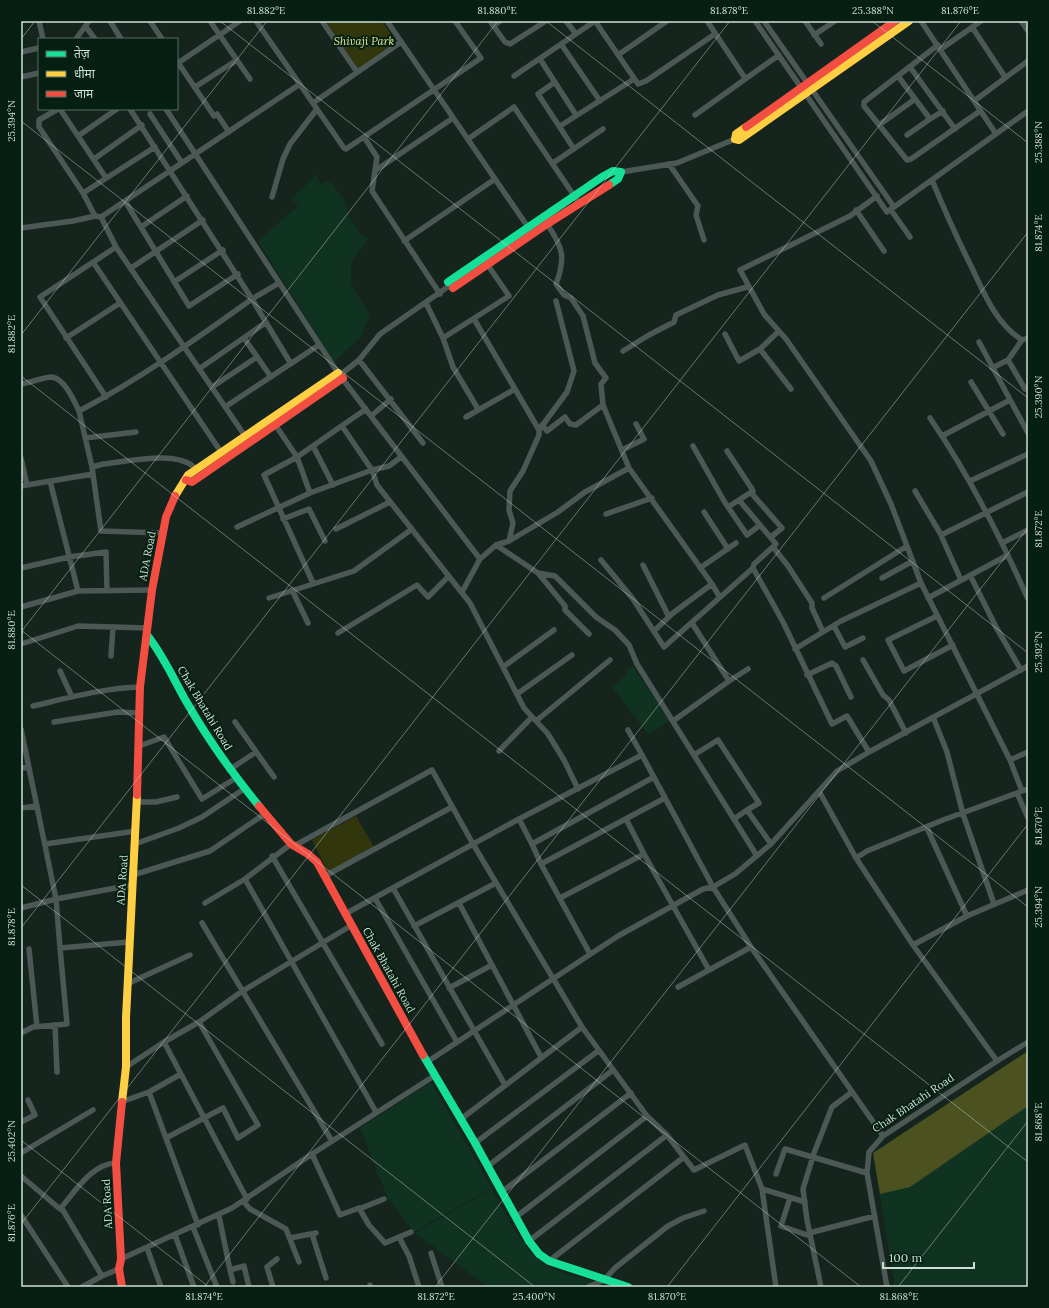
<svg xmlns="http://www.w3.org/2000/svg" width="1049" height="1308" viewBox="0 0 1049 1308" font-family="Lora,'Noto Sans Devanagari',serif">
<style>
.built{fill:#103221}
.green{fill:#32360c}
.forest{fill:#4c5120}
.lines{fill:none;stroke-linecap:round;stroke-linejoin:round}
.street{stroke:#4c5855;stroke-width:5.5}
.fast{stroke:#16e098;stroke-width:8}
.slow{stroke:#ffcf43;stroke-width:8}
.jam{stroke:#f24e42;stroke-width:8}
.ticks{fill:none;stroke:#cfded5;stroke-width:1;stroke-opacity:0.45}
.labels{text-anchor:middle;stroke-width:4;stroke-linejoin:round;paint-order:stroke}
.park-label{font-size:11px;font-style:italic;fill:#e0e793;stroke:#052013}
.street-label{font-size:11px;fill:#cfded5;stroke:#052013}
.neatline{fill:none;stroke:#cfded5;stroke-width:1.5}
.ticks-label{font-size:10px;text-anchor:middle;fill:#cfded5}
</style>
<rect width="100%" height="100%" fill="#15241c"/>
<path class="built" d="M316 175 321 184 325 181 331 183 344 199 350 219 360 233 368 239 351 262V284L370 314 361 337 334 362 258 241 298 206 291 199Z
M633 666 669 721 648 734 612 687 627 674 626 671Z
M1028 1051V1287H895L873 1153Z
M431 1082 492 1188 414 1232 388 1199 360 1128Z
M492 1189 513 1228 532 1254 549 1267 567 1274 594 1281 581 1287H488L415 1233Z"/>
<path class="green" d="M326 21H382L396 42 358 69Z
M356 816 374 847 328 872 312 840Z"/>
<path class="forest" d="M1028 1051V1106L910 1187 880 1194 873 1153Z"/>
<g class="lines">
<path class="street" d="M39 21 43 39
M110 21 121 39
M150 21 162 39
M210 21 250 79
M256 21 344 148 346 149 481 58 455 21
M322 21 357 72
M387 21 530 230
M490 21 505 42 510 44 546 21
M566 21 576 34
M595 21 638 84 646 81 715 34
M707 21 745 78
M755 21 887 212 1028 111
M764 21 894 207
M805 21 821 44
M921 21 996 134
M1021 21 1028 31
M493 26 500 21
M86 27 95 39
M972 27 1005 77
M814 35 835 21
M76 39 89 21
M561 44 600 101
M938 45 864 102V106L907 160 911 159 980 111
M941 49 981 21
M21 52 39 48
M618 55 667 21
M540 59 576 115
M177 61 214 116 217 114 229 132
M178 63 240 21
M910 67 955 129
M514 76 595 21
M898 76 930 119 943 111
M21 77 39 73
M555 82 538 94 574 149
M195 87 237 60
M974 101 1028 61
M313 103 401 42
M58 109 39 120V127L83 193 95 216 101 217 116 247 245 436
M60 109 106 178
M166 109 338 373 480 559 496 545 509 541 558 512 585 492 629 468
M150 114 182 163
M695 115 779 55
M879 125 915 99
M560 126 634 79
M907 135 930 119
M78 136 117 109
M364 137 377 157 372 191 440 294
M468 139 514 107 579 203
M94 159 142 125
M553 163 603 129
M669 164 698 206 696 215 704 240
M376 170 453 118
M621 172 677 163 735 139
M932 180C944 209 957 238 971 266 984 293 996 324 1022 340L1028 338
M83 193 155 147
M877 196 850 216 740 270 764 314 786 339 871 461 891 504 921 583 1010 760 1022 791
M272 197 283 159 290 144 317 109
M125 201 189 306 238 274
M856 210 884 251
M891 210 910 237
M101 217 300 84
M547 224C563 247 566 258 556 284L564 295 571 298 583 316 595 363 606 378 601 384 603 405 629 468 712 584
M141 227 187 196
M21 228 73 221 95 216
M404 241 495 179
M93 262 221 452
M131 268 203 220
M174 282 223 250
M279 283 252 299 291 364
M426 303 443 338 453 367 478 409
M725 334 739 361 760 349 779 331
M66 338 120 303
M244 338 271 377
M443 338 509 296 487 264
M1022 340 1008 360 1025 389
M979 342 1028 433
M760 349 791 389
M623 351 649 335 674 322 676 315 718 295 747 287
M359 360 423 443
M992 368 1008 360
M199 369 265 323
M340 375 359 360 380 334 449 286
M971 382 1003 434
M21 384C31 383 43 377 52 377 65 379 74 401 79 411L92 467 101 531 163 533
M212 387 257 357
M106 397 40 297 116 247
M225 407 319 345
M79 411C140 379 196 339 252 299L130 109
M371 416 391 399
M466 417 515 389 474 319
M930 418C969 475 1000 536 1028 599
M274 423 297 457 310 493
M542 425 547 431 565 417 570 424 576 425 603 405
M342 426 372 470 377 485 470 603 524 708 548 734 564 760 578 789
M539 430 567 392 574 371 556 301
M942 436 1010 400
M85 438 136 432
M313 446 333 485
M693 446 724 501 747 535 760 525
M622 450 644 439 636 424
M727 451 752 489 753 495 782 528 771 537
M21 458 27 485
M92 467 103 464C127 462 178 449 196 469
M50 481 78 591
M970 481 1028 454
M21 486 93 474
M915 491 940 533 961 580
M728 507 753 491
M704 512 728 549
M606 514 652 498
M283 519 309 509 325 541
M237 527 310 493 372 470 389 466 401 457
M336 529 390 502
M941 535 1028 492
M509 541 513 523 509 510 510 491 523 471 539 435V430L515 389
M1002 543 1028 530
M496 545 538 573 565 606V610L589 634
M773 547 788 566 812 603V608L823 632
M601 560 633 599 664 647 753 568 754 564 776 544 739 500
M643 565 669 617
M21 568 69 557 106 552 107 591
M700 568 736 543
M753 568 783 622 832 724 847 716 869 752
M538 573 555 576 596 617 615 630 629 645 637 664 757 856
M970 575 996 627 1021 670
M882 578 913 561
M313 583 264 475 297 457 366 409
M292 590 308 623
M462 592 480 559
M269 598 354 571 412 529
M824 598 907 546
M928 598 1008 555
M21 607 78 591 152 590
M937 616 888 640 904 671 953 645
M834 626 845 647 863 638
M654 631 673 613 712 584 719 596
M338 633 417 585 428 597 449 576
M21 644 78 626 147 628
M795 649 841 621 921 583
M111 656 113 627
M863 660 883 695 889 700 906 733
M503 667 554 630
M60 671 72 697
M807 675 832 663 836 666 851 697
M729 681 748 669
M517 694 572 655
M33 706C68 698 104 688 140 687
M933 717 947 752 963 814 994 904
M536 721 610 660
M673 721 729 681 692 623
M54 722 118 712 139 713
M235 722 274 777
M21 729 56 899 60 948 129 942
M628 730 642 755
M139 746 164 737 202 799 236 778
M499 751 532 717
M694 755 718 740 759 803 747 810 771 844
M1010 760 1028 752
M21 768 29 767
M229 770 256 752
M819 791 856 858 913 945 997 1061
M1017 793 1028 818
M136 802H156L177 797
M21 808 37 806
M519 819 532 844 654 777
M626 819 644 854
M734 819 747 810
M927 828 967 916
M45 844 136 831
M135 844 179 828 202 817 244 789
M532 844 541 864 665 798
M294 846 432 770 473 844 582 1027
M272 856 382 1044
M856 858 867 851 943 820 1028 789
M541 864 590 954
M133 875 210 851 266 813
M325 876 452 807
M245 879 376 1112
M393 888 505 1085
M375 898 457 1042
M560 898 644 854 709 970
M205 903 245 879 291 844
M459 903 541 1057
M21 908 56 899 132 885
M345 914 519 819 642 755 713 887 751 947 883 1136
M202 923 332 1141
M414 926 496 883
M913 945 967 916 1028 890
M29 949 37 1027
M127 984 190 955
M678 987 751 947
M449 988 492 965
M55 1025 57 1072
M21 1033 33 1027 67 1024 60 948
M164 1042 247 1199
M427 1062 618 936 703 889 713 887 735 874 771 844 837 771 869 752 1028 666
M126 1067 164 1042 199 1022 241 992 352 925
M149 1092 198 1225
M121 1102 149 1092 181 1074
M461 1119 582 1027 647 1116 667 1135 684 1157 549 1261
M21 1122 35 1115 28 1100
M166 1138 223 1108 238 1138 258 1125 199 1022
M475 1143 598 1051
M21 1153 93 1110
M312 1154 340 1215 359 1208 369 1225 385 1243 399 1237 409 1256 419 1287
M684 1157 694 1170 745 1145 762 1189 776 1287
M488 1166 613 1070
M776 1174 785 1149 867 1173
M21 1176 60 1209C75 1192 91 1164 116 1163
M762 1189 805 1202
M503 1191 631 1093
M790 1198 781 1226 810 1236
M243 1201 250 1209 286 1229 299 1262
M61 1207 102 1276
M359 1209 384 1199
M21 1215 68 1287
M219 1216 230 1270 244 1266 249 1287
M516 1217 647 1116
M193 1227 217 1287
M809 1233 875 1216
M312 1234 326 1278
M175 1235 194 1287
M399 1237 411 1232
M290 1238 316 1233
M529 1241 667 1135
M147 1248 161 1287
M431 1253 442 1287
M121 1259 232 1208 312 1154 434 1076
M230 1270 233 1282
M370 1285 371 1287
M82 1287 102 1276 119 1269
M273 1287 267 1267 277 1259
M588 1287 604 1280 615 1268 668 1226 683 1218 704 1211
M821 1287 807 1220 803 1189 814 1153 832 1107 852 1092
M887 1287 867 1173 869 1152 883 1136 997 1061 1028 1042"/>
<path class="fast" d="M448 282 602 177 613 171 621 172 618 179 609 185
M147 635C163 655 173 678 186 701 207 738 232 773 259 806
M423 1055 475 1143 529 1241 539 1254 549 1261 628 1287"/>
<path class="slow" d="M746 127 736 134 735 139 739 140 909 21
M175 496 188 475 338 373
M122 1102 126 1067V1018L137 795"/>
<path class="jam" d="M746 127 895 21
M453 288 547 224 609 185
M186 480 192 482 343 378
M137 795 140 687 152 590 166 517 175 496
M259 806 291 844 308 854 317 862 423 1055
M122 1287 119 1269 121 1259 116 1163 122 1102"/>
</g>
<path class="ticks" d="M220 21 1028 653M546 21 1028 398M872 21 1028 143M21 39 35 21M21 121 1028 907M21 335 267 21M21 376 1028 1162M21 630 861 1287M21 632 498 21M21 885 535 1287M21 928 730 21M21 1140 209 1287M21 1224 961 21M204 1287 1028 232M435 1287 1028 528M667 1287 1028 824M898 1287 1028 1121"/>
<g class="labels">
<g class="park-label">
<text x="364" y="45">Shivaji Park</text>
</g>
<g class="street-label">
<text transform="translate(147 556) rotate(-79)" y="4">ADA Road</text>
<text transform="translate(205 708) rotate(59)" y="4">Chak Bhatahi Road</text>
<text transform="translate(122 880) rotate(-86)" y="4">ADA Road</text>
<text transform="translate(389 970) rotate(61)" y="4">Chak Bhatahi Road</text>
<text transform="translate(913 1103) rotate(-34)" y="4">Chak Bhatahi Road</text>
<text transform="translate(107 1204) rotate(-93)" y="4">ADA Road</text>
</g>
</g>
<rect width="1049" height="1308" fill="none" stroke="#052013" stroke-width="44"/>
<rect x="38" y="38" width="140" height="72" fill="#052013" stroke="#566c61"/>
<rect x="46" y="51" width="20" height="6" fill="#16e098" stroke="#566c61"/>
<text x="74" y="58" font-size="12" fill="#cfded5">तेज़</text>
<rect x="46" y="71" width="20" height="6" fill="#ffcf43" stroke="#566c61"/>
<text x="74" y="78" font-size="12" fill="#cfded5">धीमा</text>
<rect x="46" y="91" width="20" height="6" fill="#f24e42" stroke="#566c61"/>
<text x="74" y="98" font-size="12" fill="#cfded5">जाम</text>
<path d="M883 1262v6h91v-6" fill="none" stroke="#cfded5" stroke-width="2"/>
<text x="889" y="1262" font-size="12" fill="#cfded5" stroke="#052013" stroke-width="3" paint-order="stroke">100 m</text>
<rect x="22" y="22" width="1005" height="1264" class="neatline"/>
<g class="ticks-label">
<text x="266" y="14">81.882°E</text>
<text x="497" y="14">81.880°E</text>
<text x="729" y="14">81.878°E</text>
<text x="873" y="14">25.388°N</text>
<text x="960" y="14">81.876°E</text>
<text transform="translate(11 121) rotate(-90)" y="4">25.394°N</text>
<text transform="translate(1038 142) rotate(-90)" y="4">25.388°N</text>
<text transform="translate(1038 233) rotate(-90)" y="4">81.874°E</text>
<text transform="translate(11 334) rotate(-90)" y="4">81.882°E</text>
<text transform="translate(1038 397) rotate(-90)" y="4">25.390°N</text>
<text transform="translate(1038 529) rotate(-90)" y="4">81.872°E</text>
<text transform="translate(11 630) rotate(-90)" y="4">81.880°E</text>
<text transform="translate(1038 652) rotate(-90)" y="4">25.392°N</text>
<text transform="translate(1038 826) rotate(-90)" y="4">81.870°E</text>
<text transform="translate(1038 907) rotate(-90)" y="4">25.394°N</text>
<text transform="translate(11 927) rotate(-90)" y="4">81.878°E</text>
<text transform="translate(1038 1122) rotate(-90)" y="4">81.868°E</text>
<text transform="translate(11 1141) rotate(-90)" y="4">25.402°N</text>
<text transform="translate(11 1223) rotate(-90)" y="4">81.876°E</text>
<text x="204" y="1300">81.874°E</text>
<text x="436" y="1300">81.872°E</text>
<text x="534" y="1300">25.400°N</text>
<text x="667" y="1300">81.870°E</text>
<text x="899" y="1300">81.868°E</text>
</g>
</svg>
